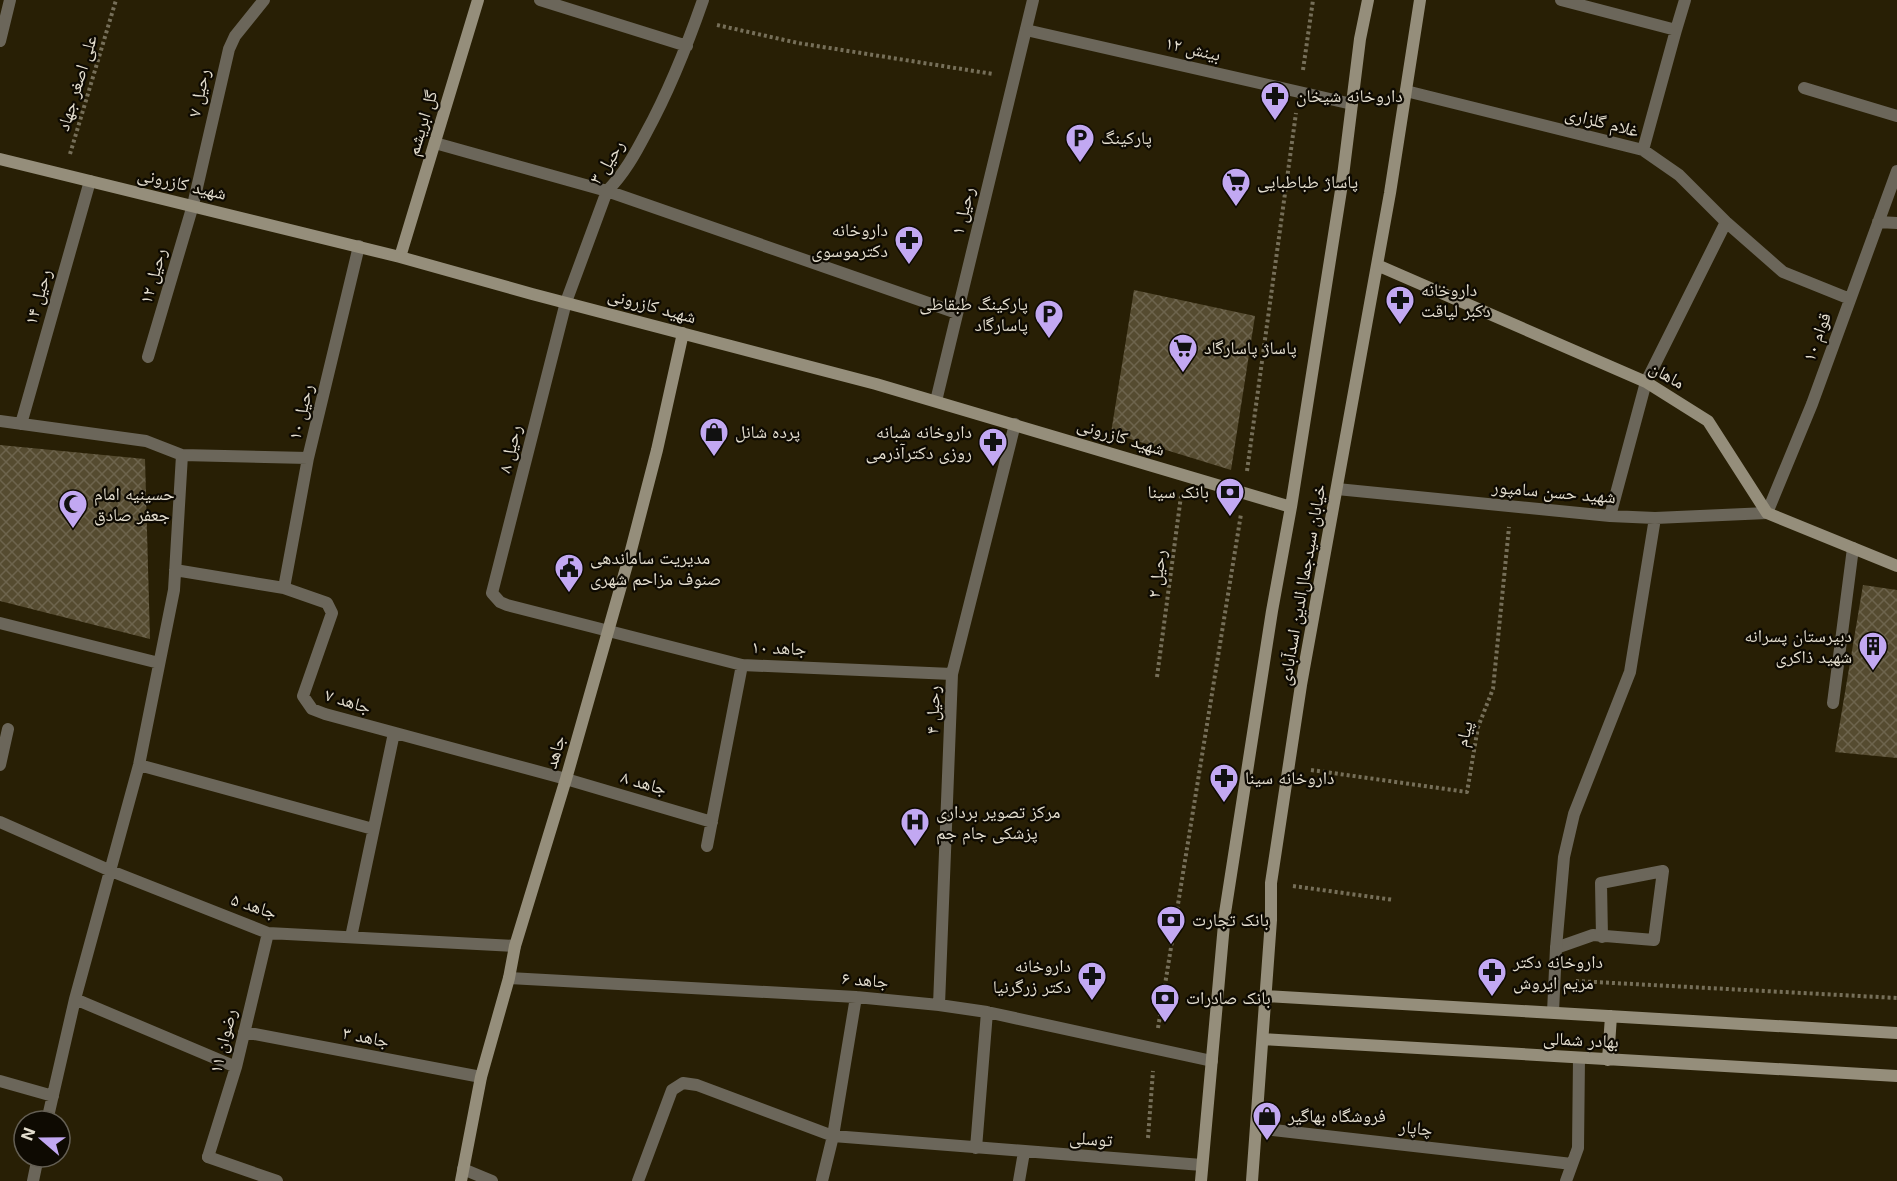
<svg xmlns="http://www.w3.org/2000/svg" width="1897" height="1181" viewBox="0 0 1897 1181" font-family="Inter,'Noto Naskh Arabic',sans-serif">
<style>
.building{fill:url(#building-cross-hatch)}
.lines{fill:none;stroke-linecap:round;stroke-linejoin:round}
.path{stroke:#766f59;stroke-width:4;stroke-dasharray:3 3;stroke-linecap:butt}
.lane{stroke:#6b665a;stroke-width:12}
.street{stroke:#6b665a;stroke-width:12}
.secondary{stroke:#958e7b;stroke-width:12}
.labels{text-anchor:middle;stroke-width:4.5;stroke-linejoin:round;paint-order:stroke}
.street-label{font-size:18px;fill:#e4decf;stroke:#0e0a02}
.poi-label{font-size:18px;fill:#e4decf;stroke:#0e0a02;text-anchor:start}
</style>
<defs>
<pattern id="building-cross-hatch" width="8" height="8" patternUnits="userSpaceOnUse" patternTransform="scale(1.5)"><rect width="8" height="8" fill="#554b30"/><path d="M0 0l8 8M0 8l8-8" fill="none" stroke="#6d644d"/></pattern>
</defs>
<rect width="100%" height="100%" fill="#281f05"/>
<path class="building" d="M1134 290 1255 316 1231 470 1111 433Z
M0 445 145 459 150 639 0 601Z
M1863 585 1897 590V758L1835 752Z"/>
<g class="lines">
<path class="path" d="M717 25 798 43 993 74
M1303 70 1313 0
M70 154 116 0
M1247 471 1296 113
M1157 677 1181 496
M1311 770 1467 792 1478 727 1493 689 1509 527
M1293 886 1394 900
M1576 981 1897 998
M1158 1028 1241 514
M1148 1138 1153 1071"/>
<path class="lane" d="M1026 30 1352 104
M1556 948 1593 935 1654 940 1663 871 1601 883 1602 937
M208 1157 277 1181"/>
<path class="street" d="M540 0 687 46
M703 0C687 46 669 91 646 133 635 154 624 174 607 191L566 302 492 593 500 602 507 605 742 665 952 674
M1561 0 1676 30 1685 0
M0 41 10 0
M1804 88 1897 116
M1406 91 1643 150 1679 175 1726 222 1783 272 1850 299
M435 143 607 191 957 313
M1643 150 1676 30
M1878 222 1897 223
M148 357 193 205 229 49 235 36 264 0
M936 401 1033 0
M0 421 146 441 182 455 174 590 139 765 75 999 47 1121
M21 424 90 181
M182 455 308 458
M1337 489 1610 516 1655 518 1767 513 1812 404 1897 171
M1610 516 1646 382 1726 222
M175 570 284 588 327 603 332 613 303 696 312 709 325 714 566 779 712 822
M284 588 308 458 359 246
M0 623 159 663
M1833 703 1853 548
M0 765 8 729
M139 765 373 829
M0 822 111 871 268 933 515 946
M707 846 742 665
M351 937 394 733
M509 978 856 997 939 1005 987 1012 1212 1061
M75 999 236 1067
M939 1005 952 674 1015 424
M1553 1012 1556 948 1564 857 1574 814 1630 672 1655 518
M244 1032 481 1077
M0 1081 53 1096
M1256 1128 1572 1164
M976 1148 987 1012
M208 1157 236 1067 268 933
M463 1169 492 1181
M33 1181 38 1157
M638 1181 672 1090 683 1083 697 1085 833 1136 1202 1165
M822 1181 833 1136 856 997
M1019 1181 1024 1152
M1566 1181 1578 1148 1579 1058"/>
<path class="secondary" d="M0 159 400 257 532 294 876 384 1291 507
M400 257 478 0
M1377 265 1646 382 1708 421 1767 513 1897 566
M1266 996 1897 1033
M1263 1039 1897 1076
M1608 1060 1611 1016
M461 1181 481 1077 509 978 515 946 566 779 630 554 657 450 683 333
M1201 1181 1225 913 1272 611 1291 507 1342 184 1360 39 1368 0
M1252 1181 1271 920V883L1301 685 1390 193 1420 0"/>
</g>
<defs>
<g id="pharmacy-pin" transform="scale(1.5)"><path d="M0 17L-7.5 6A9.5 9.5 0 1 1 7.5 6Z" fill="#c2a8f2" stroke="#0e0a02"/><path d="M-2-6h4v4h4v4h-4v4h-4v-4h-4v-4h4Z" fill="#111"/></g>
<g id="parking-pin" transform="scale(1.5)"><path d="M0 17L-7.5 6A9.5 9.5 0 1 1 7.5 6Z" fill="#c2a8f2" stroke="#0e0a02"/><path d="M-3.5-5.5H1a3.5 3.5 0 0 1 0 7H-1V5.5H-3.5ZM-1-3.4V-.6H.8a1.4 1.4 0 0 0 0-2.8Z" fill="#111"/></g>
<g id="supermarket-pin" transform="scale(1.5)"><path d="M0 17L-7.5 6A9.5 9.5 0 1 1 7.5 6Z" fill="#c2a8f2" stroke="#0e0a02"/><path d="M-6-5.5h2.5l.6 2H6L4.5 2H-2.5L-4.4-4H-6ZM-1.5 3.2a1.3 1.3 0 1 0 .1 0ZM3 3.2a1.3 1.3 0 1 0 .1 0Z" fill="#111"/></g>
<g id="shop-pin" transform="scale(1.5)"><path d="M0 17L-7.5 6A9.5 9.5 0 1 1 7.5 6Z" fill="#c2a8f2" stroke="#0e0a02"/><path d="M-5-2.5h2.3a2.7 3.5 0 0 1 5.4 0H5L5.5 6h-11ZM-1.5-2.5h3a1.5 2.3 0 0 0-3 0Z" fill="#111"/></g>
<g id="bank-pin" transform="scale(1.5)"><path d="M0 17L-7.5 6A9.5 9.5 0 1 1 7.5 6Z" fill="#c2a8f2" stroke="#0e0a02"/><path d="M-6-4H6V4H-6ZM0-2.3a2.3 2.3 0 1 0 0 4.6a2.3 2.3 0 1 0 0-4.6Z" fill="#111"/></g>
<g id="mosque-pin" transform="scale(1.5)"><path d="M0 17L-7.5 6A9.5 9.5 0 1 1 7.5 6Z" fill="#c2a8f2" stroke="#0e0a02"/><path d="M3.5-4.9A6 6 0 1 0 3.5 4.9A5 5 0 1 1 3.5-4.9Z" fill="#111"/></g>
<g id="civic-pin" transform="scale(1.5)"><path d="M0 17L-7.5 6A9.5 9.5 0 1 1 7.5 6Z" fill="#c2a8f2" stroke="#0e0a02"/><path d="M-.6-6.5H3V-4.5H.6V-3L4-1V1h2V6H-6V1h2V-1L-.6-3ZM-1.2 2.5V6h2.4V2.5Z" fill="#111"/></g>
<g id="building-pin" transform="scale(1.5)"><path d="M0 17L-7.5 6A9.5 9.5 0 1 1 7.5 6Z" fill="#c2a8f2" stroke="#0e0a02"/><path d="M-4-6H4V6H1V3H-1V6H-4ZM-2.5-4.3h1.7v1.8h-1.7ZM.8-4.3h1.7v1.8H.8ZM-2.5-1h1.7V.8h-1.7ZM.8-1h1.7V.8H.8Z" fill="#111"/></g>
<g id="hospital-pin" transform="scale(1.5)"><path d="M0 17L-7.5 6A9.5 9.5 0 1 1 7.5 6Z" fill="#c2a8f2" stroke="#0e0a02"/><path d="M-5-5h3v3.5h4V-5h3V5h-3V1.5h-4V5h-3Z" fill="#111"/></g>
</defs>
<g fill-rule="evenodd">
<use href="#pharmacy-pin" x="1275" y="96"/>
<use href="#parking-pin" x="1080" y="138"/>
<use href="#supermarket-pin" x="1236" y="182"/>
<use href="#pharmacy-pin" x="909" y="240"/>
<use href="#pharmacy-pin" x="1400" y="300"/>
<use href="#parking-pin" x="1049" y="314"/>
<use href="#supermarket-pin" x="1183" y="348"/>
<use href="#shop-pin" x="714" y="432"/>
<use href="#pharmacy-pin" x="993" y="442"/>
<use href="#bank-pin" x="1230" y="492"/>
<use href="#mosque-pin" x="73" y="504"/>
<use href="#civic-pin" x="569" y="568"/>
<use href="#building-pin" x="1873" y="646"/>
<use href="#pharmacy-pin" x="1224" y="778"/>
<use href="#hospital-pin" x="915" y="822"/>
<use href="#bank-pin" x="1171" y="920"/>
<use href="#pharmacy-pin" x="1492" y="972"/>
<use href="#pharmacy-pin" x="1092" y="976"/>
<use href="#bank-pin" x="1165" y="998"/>
<use href="#shop-pin" x="1267" y="1116"/>
</g>
<g class="labels">
<g class="street-label">
<text transform="translate(1193 49) rotate(13)" y="6">بینش ۱۲</text>
<text transform="translate(77 83) rotate(-73)" y="6">علی اصغر جهاد</text>
<text transform="translate(199 93) rotate(-78)" y="6">رحیل ۷</text>
<text transform="translate(1602 122) rotate(14)" y="6">غلام گلزاری</text>
<text transform="translate(422 123) rotate(-73)" y="6">گل ابریشم</text>
<text transform="translate(607 162) rotate(-57)" y="6">رحیل ۳</text>
<text transform="translate(182 184) rotate(13)" y="6">شهید کازرونی</text>
<text transform="translate(963 211) rotate(-76)" y="6">رحیل ۱</text>
<text transform="translate(153 276) rotate(-74)" y="6">رحیل ۱۲</text>
<text transform="translate(38 297) rotate(-74)" y="6">رحیل ۱۴</text>
<text transform="translate(652 306) rotate(15)" y="6">شهید کازرونی</text>
<text transform="translate(1817 337) rotate(-70)" y="6">قوام ۱۰</text>
<text transform="translate(1667 375) rotate(30)" y="6">ماهان</text>
<text transform="translate(301 412) rotate(-76)" y="6">رحیل ۱۰</text>
<text transform="translate(1121 437) rotate(17)" y="6">شهید کازرونی</text>
<text transform="translate(510 449) rotate(-76)" y="6">رحیل ۸</text>
<text transform="translate(1554 492) rotate(5)" y="6">شهید حسن سامپور</text>
<text transform="translate(1157 574) rotate(-82)" y="6">رحیل ۲</text>
<text transform="translate(1302 585) rotate(-80)" y="6">خیابان سیدجمال‌الدین اسدآبادی</text>
<text transform="translate(779 648) rotate(2)" y="6">جاهد ۱۰</text>
<text transform="translate(348 701) rotate(17)" y="6">جاهد ۷</text>
<text transform="translate(933 710) rotate(-88)" y="6">رحیل ۴</text>
<text transform="translate(1464 734) rotate(-77)" y="6">پیام</text>
<text transform="translate(555 752) rotate(-74)" y="6">جاهد</text>
<text transform="translate(644 783) rotate(16)" y="6">جاهد ۸</text>
<text transform="translate(254 906) rotate(18)" y="6">جاهد ۵</text>
<text transform="translate(865 980) rotate(5)" y="6">جاهد ۶</text>
<text transform="translate(366 1037) rotate(11)" y="6">جاهد ۳</text>
<text transform="translate(1581 1040) rotate(3)" y="6">بهادر شمالی</text>
<text transform="translate(223 1041) rotate(-76)" y="6">رضوان ۱۱</text>
<text transform="translate(1416 1128) rotate(7)" y="6">چاپار</text>
<text transform="translate(1091 1139) rotate(4)" y="6">توسلی</text>
</g>
<g class="poi-label">
<text x="1296" y="102">داروخانه شیخان</text>
<text x="1101" y="144">پارکینگ</text>
<text x="1257" y="188">پاساژ طباطبایی</text>
<text x="888" y="236" text-anchor="end">داروخانه<tspan x="888" dy="21">دکترموسوی</tspan></text>
<text x="1421" y="296">داروخانه<tspan x="1421" dy="21">دکبر لیاقت</tspan></text>
<text x="1028" y="310" text-anchor="end">پارکینگ طبقاطی<tspan x="1028" dy="21">پاسارگاد</tspan></text>
<text x="1204" y="354">پاساژ پاسارگاد</text>
<text x="735" y="438">پرده شانل</text>
<text x="972" y="438" text-anchor="end">داروخانه شبانه<tspan x="972" dy="21">روزی دکترآذرمی</tspan></text>
<text x="1209" y="498" text-anchor="end">بانک سینا</text>
<text x="94" y="500">حسینیه امام<tspan x="94" dy="21">جعفر صادق</tspan></text>
<text x="590" y="564">مدیریت ساماندهی<tspan x="590" dy="21">صنوف مزاحم شهری</tspan></text>
<text x="1852" y="642" text-anchor="end">دبیرستان پسرانه<tspan x="1852" dy="21">شهید ذاکری</tspan></text>
<text x="1245" y="784">داروخانه سینا</text>
<text x="936" y="818">مرکز تصویر برداری<tspan x="936" dy="21">پزشکی جام جم</tspan></text>
<text x="1192" y="926">بانک تجارت</text>
<text x="1513" y="968">داروخانه دکتر<tspan x="1513" dy="21">مریم ایروش</tspan></text>
<text x="1071" y="972" text-anchor="end">داروخانه<tspan x="1071" dy="21">دکتر زرگرنیا</tspan></text>
<text x="1186" y="1004">بانک صادرات</text>
<text x="1288" y="1122">فروشگاه بهاگیر</text>
</g>
</g>
<g transform="translate(42 1139) rotate(290)"><circle r="28" fill="#0e0a02" stroke="#645f54" stroke-width="1.5"/>
<path d="M0-4.5L10 22L0 15L-10 22Z" fill="#c2a8f2"/>
<text y="-9" font-size="16" font-weight="bold" text-anchor="middle" fill="#e4decf">N</text>
</g>
</svg>
